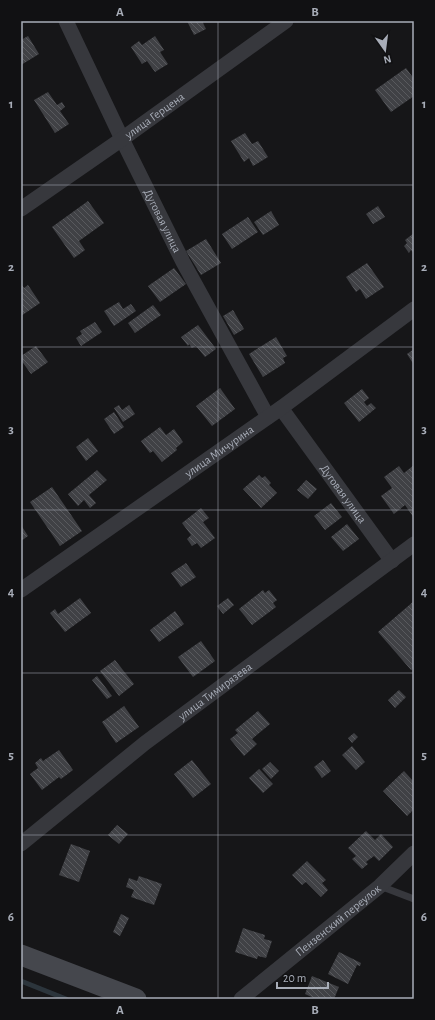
<svg xmlns="http://www.w3.org/2000/svg" width="435" height="1020" viewBox="0 0 435 1020" font-family="'Alegreya Sans',sans-serif">
<style>
.lines{fill:none;stroke-linecap:round;stroke-linejoin:round}
.stream{stroke:#2c353c;stroke-width:5}
.building{fill:url(#building-back-hatch)}
.service{stroke:#37383d;stroke-width:7}
.minor{stroke:#37383d;stroke-width:15}
.secondary{stroke:#45474d;stroke-width:21}
.grid{fill:none;stroke:#a8adb8;stroke-width:1;stroke-opacity:0.55}
.labels{text-anchor:middle;stroke-width:3;stroke-linejoin:round;paint-order:stroke}
.street-label{font-size:12px;fill:#a8adb8;stroke:#111113}
.neatline{fill:none;stroke:#a8adb8;stroke-width:1.5}
.grid-label{font-size:13px;text-anchor:middle;font-weight:bold;fill:#a8adb8}
</style>
<defs>
<pattern id="building-back-hatch" width="6" height="6" patternUnits="userSpaceOnUse"><rect width="6" height="6" fill="#404145"/><path d="M-1 5l2 2M0 0l6 6M5-1l2 2" fill="none" stroke="#595a5e"/></pattern>
</defs>
<rect width="100%" height="100%" fill="#161618"/>
<g class="lines">
<path class="stream" d="M21 981 66 999"/>
</g>
<path class="building" d="M187 21H202L206 29 194 35Z
M28 36 39 54 21 65V40Z
M155 36 164 50 160 52 168 64 155 72 147 61 142 64 131 47 139 41 142 45Z
M406 68 414 79V96L391 112 375 90Z
M48 92 57 105 62 102 65 107 60 111 69 124 55 133 34 100Z
M245 133 252 144 258 141 268 157 253 166 249 158 244 162 231 141Z
M88 201 104 223 79 241 85 250 74 258 52 227Z
M378 206 385 217 373 224 366 214Z
M271 211 279 225 263 235 254 222Z
M248 217 258 232 232 249 222 234Z
M414 233V254L411 250 409 253 404 246 407 243 405 240Z
M206 239 221 263 201 275 186 251Z
M367 263 384 287 366 299 360 289 356 292 346 277Z
M174 268 186 284 160 302 148 286Z
M21 284 24 288 28 285 40 303 21 316Z
M119 302 123 309 131 304 136 311 114 326 104 311Z
M153 305 161 315 135 333 128 323Z
M233 310 244 329 234 335 223 316Z
M95 322 102 332 81 346 76 338 82 334 80 331Z
M198 325 216 349 205 357 196 346 192 348 189 344 188 346 181 337Z
M276 337 287 356 283 358 285 363 263 377 249 354Z
M36 346 48 362 31 374 21 360V356Z
M414 349V365L407 354Z
M220 388 235 409 212 426 196 406Z
M362 389 369 398 364 402 367 406 371 403 376 408 359 422 344 403Z
M119 405 122 410 129 405 135 414 123 422 114 408Z
M114 412 124 427 114 434 104 419Z
M160 427 166 435 174 429 183 442 176 448 177 450 162 462 153 451 150 453 141 441Z
M88 438 98 451 86 461 76 447Z
M414 465V518L405 505 394 514 381 496 392 488 384 477 399 466 404 473Z
M97 470 107 480 89 495 96 503 90 508 84 500 78 506 68 494Z
M259 475 262 478 265 476 271 483 269 485 277 493 261 508 243 489Z
M306 480 317 489 308 499 297 490Z
M52 487 82 531 60 546 30 502Z
M331 503 342 517 325 530 314 516Z
M201 508 209 518 203 522 215 538 201 548 197 543 192 546 187 539 191 535 182 523Z
M347 524 359 539 343 551 331 537Z
M21 525 28 536 21 541Z
M186 563 196 577 181 587 171 573Z
M263 590 265 593 269 590 277 600 273 603 276 607 252 625 239 609Z
M80 598 91 613 65 632 50 613 55 609 58 614Z
M228 598 234 605 223 614 217 606Z
M414 601V667L411 670 378 632Z
M175 611 184 624 159 642 150 630Z
M201 641 215 661 193 677 178 657Z
M115 660 134 684 119 696 100 671Z
M97 676 112 696 107 699 92 680Z
M399 690 406 697 395 708 388 700Z
M124 706 139 727 116 743 102 722Z
M258 711 270 724 252 739 257 744 244 756 230 739 238 733 235 730Z
M354 733 358 737 352 743 348 738Z
M352 746 365 762 356 770 342 755Z
M59 750 73 770 61 779 59 777 42 790 30 774 38 768 35 763 41 758 43 761Z
M192 760 211 784 193 798 174 774Z
M323 760 331 771 322 778 314 767Z
M270 762 279 771 271 779 262 769Z
M259 769 273 784 263 793 249 778Z
M404 771 414 782V809L407 816 383 791Z
M117 825 128 834 119 844 108 835Z
M366 831 375 840 381 834 393 847 379 861 374 856 366 862 368 864 362 869 352 859 356 856 348 848Z
M71 844 90 851 79 882 59 875Z
M307 861 326 880 322 883 328 890 321 897 306 882 302 885 292 875Z
M139 876 162 884 154 905 131 897 134 890 126 887 129 878 137 881Z
M121 914 129 918 120 936 113 932Z
M243 928 265 935 264 939 272 941 266 958 258 956 257 959 235 952Z
M339 952 361 963 360 966 357 965 348 984 328 974Z
M312 976 339 987 334 999H316L305 994Z"/>
<g class="lines">
<path class="service" d="M380 886 414 899"/>
<g class="minor">
<path id="s1" d="M66 21 122 139 183 262 268 417"/>
<path id="s2" d="M21 209 122 139 286 21"/>
<path id="s3" d="M281 408 392 561"/>
<path id="s4" d="M21 590 281 408 414 309"/>
<path id="s5" d="M21 844 145 743 414 544"/>
<path id="s6" d="M241 999 380 886 414 853"/>
</g>
<path class="secondary" d="M21 955 136 999"/>
</g>
<path class="grid" d="M218 21V999M21 185H414M21 347H414M21 510H414M21 673H414M21 835H414"/>
<g class="labels">
<g class="street-label">
<text dy="4" stroke="none"><textPath href="#s2" startOffset="163">улица Герцена</textPath></text>
<text dy="4" stroke="none"><textPath href="#s1" startOffset="222">Дуговая улица</textPath></text>
<text dy="4" stroke="none"><textPath href="#s4" startOffset="242">улица Мичурина</textPath></text>
<text dy="4" stroke="none"><textPath href="#s3" startOffset="106">Дуговая улица</textPath></text>
<text dy="4" stroke="none"><textPath href="#s5" startOffset="247">улица Тимирязева</textPath></text>
<text dy="4" stroke="none"><textPath href="#s6" startOffset="125">Пензенский переулок</textPath></text>
</g>
</g>
<rect width="435" height="1020" fill="none" stroke="#111113" stroke-width="44"/>
<g transform="translate(385 50) rotate(166)" stroke="#111113" stroke-width="3" paint-order="stroke">
<path d="M0-3L7 15L0 10L-7 15Z" fill="#a8adb8"/>
<text y="-6" font-size="11" font-weight="bold" text-anchor="middle" fill="#a8adb8">N</text>
</g>
<path d="M277 982v6h51v-6" fill="none" stroke="#a8adb8" stroke-width="2"/>
<text x="283" y="982" font-size="12" fill="#a8adb8" stroke="#111113" stroke-width="3" paint-order="stroke">20 m</text>
<rect x="22" y="22" width="391" height="976" class="neatline"/>
<g class="grid-label">
<text x="120" y="16">A</text>
<text x="315" y="16">B</text>
<text x="11" y="108">1</text>
<text x="424" y="108">1</text>
<text x="11" y="271">2</text>
<text x="424" y="271">2</text>
<text x="11" y="433">3</text>
<text x="424" y="433">3</text>
<text x="11" y="596">4</text>
<text x="424" y="596">4</text>
<text x="11" y="759">5</text>
<text x="424" y="759">5</text>
<text x="11" y="921">6</text>
<text x="424" y="921">6</text>
<text x="120" y="1014">A</text>
<text x="315" y="1014">B</text>
</g>
</svg>
